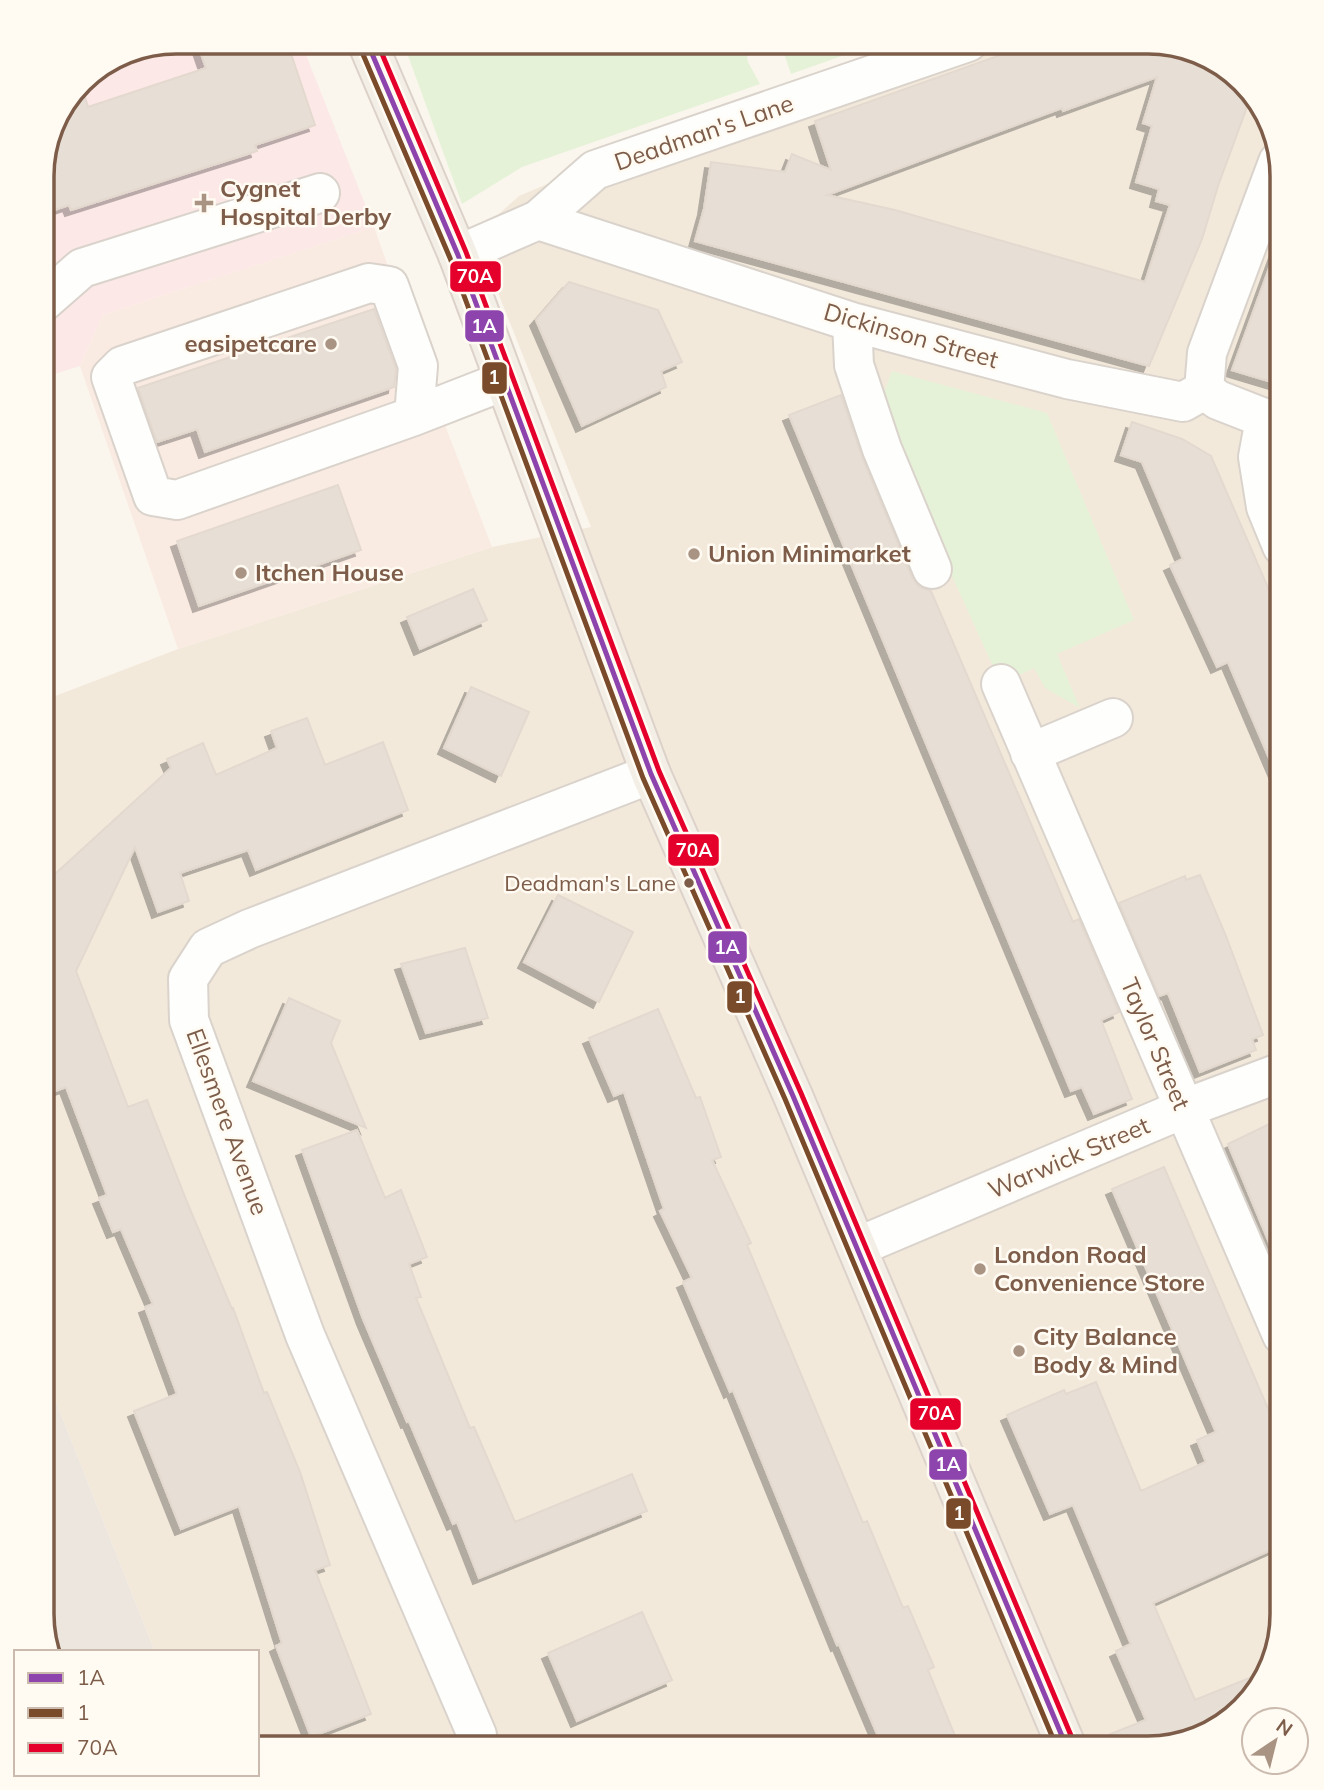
<svg xmlns="http://www.w3.org/2000/svg" width="1324" height="1790" viewBox="0 0 1324 1790" font-family="Mulish,sans-serif">
<style>
.residential{fill:#f3e9db}
.commercial{fill:#faebe2}
.industrial{fill:#ede6de}
.medical{fill:#fce8e6}
.green{fill:#e6f2d8}
.building{fill:#e7ded5;stroke:#e4d9cf;stroke-width:2;fill-rule:evenodd;filter:url(#shadow)}
.lines{fill:none;stroke-linecap:round;stroke-linejoin:round}
.minor-casing{stroke:#dad3cc;stroke-width:42}
.major-casing{stroke:#dcd2ca;stroke-width:42}
.minor{stroke:#fefefc;stroke-width:38}
.major{stroke:#f4efe6;stroke-width:38}
.bus-1-casing{stroke:#fffaf2;stroke-width:10}
.bus-2-casing{stroke:#fffaf2;stroke-width:10}
.bus-3-casing{stroke:#fffaf2;stroke-width:10}
.bus-1{stroke:#8e44ad;stroke-width:5}
.bus-2{stroke:#7a4b2a;stroke-width:5}
.bus-3{stroke:#e4002b;stroke-width:5}
.poi-dot{fill:#a99383;stroke:#fffaf2;stroke-width:2.5}
.bus-dot{fill:#7d5d49;stroke:#fffaf2;stroke-width:2.5}
.labels{text-anchor:middle;stroke-width:5;stroke-linejoin:round;paint-order:stroke}
.bus-label{font-size:22px;fill:#7d5d49;stroke:#fffaf2;text-anchor:end}
.street-label{font-size:24px;fill:#7d5d49;stroke:#fffaf2}
.poi-label{font-size:24px;font-weight:bold;fill:#7d5d49;stroke:#fffaf2;text-anchor:start}
.rim{fill:none;stroke:#7d5d49;stroke-width:3.5}
.line-badge{stroke:#fffaf2;stroke-width:2.5}
.badge-label{font-size:19px;text-anchor:middle;font-weight:bold;fill:#fff}
</style>
<defs>
<filter id="shadow"><feDropShadow dx="-6" dy="6" stdDeviation="0" flood-color="#0004"/></filter>
</defs>
<rect width="100%" height="100%" fill="#faf6ee"/>
<path class="residential" d="M931 42H1157L1215 60 1264 109 1282 176V1615L1264 1681 1215 1730 1149 1748H257V1652H155L42 1367V701L178 649 492 547 591 527 475 235 519 196 582 169Z"/>
<path class="commercial" d="M374 227 438 407 492 547 178 649 80 366 103 315Z"/>
<path class="industrial" d="M42 1367 155 1652H52L42 1614Z"/>
<path class="medical" d="M176 42H301L374 227 103 315 80 366 42 378V167L56 117 87 75Z"/>
<path class="green" d="M403 42H749L745 44 748 62 760 84 522 167 462 204Z
M780 42H881L791 74Z
M892 371 1047 413 1134 620 1057 654 1080 708 1045 688 1034 668 1001 684 877 411Z"/>
<path class="building" d="M197 42H287L315 125 255 145 257 151 71 210 69 205 42 214V167L56 117 81 84 88 107 206 68Z
M1037 42H1157L1215 60 1251 96 1218 186 1202 239 1149 366 695 241 704 209 711 162 785 172 792 154 831 170 815 121ZM1157 77 1143 123 1152 126 1136 182 1159 189 1156 201 1170 205 1145 282 895 210 827 195 1062 108 1063 111Z
M1278 244H1282V385L1232 370Z
M569 282 658 310 682 362 661 371 666 387 582 426 536 320Z
M374 309 396 369 394 387 205 452 197 429 157 442 138 388Z
M841 395 862 457 912 577 919 587 931 591 1073 922 1079 919 1119 1012 1101 1020 1132 1099 1094 1114 1082 1087 1071 1091 789 415Z
M1132 422 1182 439 1211 456 1282 620V788L1228 662 1217 667 1170 565 1183 559 1142 462 1121 455Z
M338 485 361 550 199 606 177 541Z
M473 589 487 620 420 649 407 617Z
M471 687 529 712 501 776 444 748Z
M307 718 325 765 383 742 408 810 256 870 248 850 180 873 189 901 158 912 135 847 76 971 128 1107 147 1100 187 1202 232 1309 233 1308 264 1393 267 1392 300 1472 330 1565 315 1570 371 1714 311 1737 276 1646 282 1643 239 1506 181 1529 134 1411 177 1394 145 1307 153 1304 121 1229 113 1232 99 1198 107 1195 66 1087 42 1096V886L171 768 167 759 203 743 216 775 277 748 271 731Z
M1200 875 1226 936 1263 1035 1252 1039 1256 1050 1200 1072 1170 998 1168 993 1159 996 1119 903 1185 876 1186 880Z
M558 895 633 932 599 1002 524 962Z
M465 948 488 1018 426 1033 401 964Z
M289 998 340 1021 331 1043 366 1128 253 1081Z
M658 1009 696 1098 700 1097 721 1157 712 1160 751 1243 747 1245 863 1523 867 1521 903 1608 908 1606 934 1667 928 1670 960 1748H883L839 1644 837 1645 733 1390 730 1392 683 1282 692 1278 660 1211 664 1209 624 1092 614 1096 589 1038Z
M1282 1118V1270L1281 1271 1228 1144Z
M357 1130 385 1198 401 1190 427 1257 409 1264 421 1297 416 1298 470 1428 474 1427 515 1522 632 1474 647 1511 479 1578 457 1522 453 1524 409 1421 407 1422 363 1319 302 1150Z
M1164 1167 1279 1434 1271 1438 1282 1463V1545L1153 1603 1195 1700 1267 1671 1264 1681 1215 1730 1149 1748H1114L1110 1734 1146 1720 1116 1651 1131 1644 1073 1505 1050 1514 1007 1415 1064 1390 1066 1394 1096 1382 1141 1491 1206 1462 1197 1440 1216 1432 1112 1189Z
M642 1612 672 1680 577 1721 548 1653Z"/>
<g class="lines">
<g class="minor-casing">
<path id="minor" d="M538 220 852 322 1067 379 1183 402 1204 390
M458 255 538 220 595 170 968 42
M42 303 82 268 320 193
M852 322 854 365 882 449 932 569
M1204 390 1207 353 1278 162
M1204 390 1218 400 1282 425
M414 416 418 366 389 286 369 283 122 366 111 377 153 496 177 500 414 416 504 381
M1265 419 1258 457 1266 507 1282 546
M1001 684 1282 1335
M1030 753 1113 718
M857 1247 1183 1109 1282 1072
M477 1735 305 1335 189 1020 188 979 208 948 249 929 651 774"/>
</g>
<g class="major-casing">
<path id="major" d="M367 42 458 255 651 774 793 1096 1067 1748"/>
</g>
<use href="#minor" class="minor"/>
<use href="#major" class="major"/>
<g class="bus-1-casing">
<path id="bus-1" d="M367 42 458 255 651 774 793 1096 1067 1748"/>
</g>
<g class="bus-2-casing">
<path id="bus-2" d="M359 45 450 258 643 778 785 1099 1057 1748"/>
</g>
<g class="bus-3-casing">
<path id="bus-3" d="M377 42 466 252 659 771 801 1093 1075 1745"/>
</g>
<use href="#bus-1" class="bus-1"/>
<use href="#bus-2" class="bus-2"/>
<use href="#bus-3" class="bus-3"/>
</g>
<g class="poi-dot">
<path d="M200.5 192.5h7v7h7v7h-7v7h-7v-7h-7v-7h7z"/>
<circle cx="331" cy="344" r="7"/>
<circle cx="694" cy="554" r="7"/>
<circle cx="241" cy="573" r="7"/>
<circle cx="980" cy="1269" r="7"/>
<circle cx="1019" cy="1351" r="7"/>
</g>
<circle class="bus-dot" cx="689" cy="883" r="6"/>
<g class="labels">
<g class="bus-label">
<text x="676" y="891">Deadman's Lane</text>
</g>
<g class="street-label">
<text transform="translate(704 133) rotate(-19)" y="8">Deadman's Lane</text>
<text transform="translate(911 336) rotate(16)" y="8">Dickinson Street</text>
<text transform="translate(1155 1044) rotate(67)" y="8">Taylor Street</text>
<text transform="translate(227 1122) rotate(70)" y="8">Ellesmere Avenue</text>
<text transform="translate(1069 1158) rotate(-23)" y="8">Warwick Street</text>
</g>
<g class="poi-label">
<text x="220" y="197">Cygnet<tspan x="220" dy="28">Hospital Derby</tspan></text>
<text x="317" y="352" text-anchor="end">easipetcare</text>
<text x="708" y="562">Union Minimarket</text>
<text x="255" y="581">Itchen House</text>
<text x="994" y="1263">London Road<tspan x="994" dy="28">Convenience Store</tspan></text>
<text x="1033" y="1345">City Balance<tspan x="1033" dy="28">Body &amp; Mind</tspan></text>
</g>
</g>
<path d="M0 0H1324V1790H0ZM176 54H1148A122 122 0 0 1 1270 176V1614A122 122 0 0 1 1148 1736H176A122 122 0 0 1 54 1614V176A122 122 0 0 1 176 54Z" fill="#fffaf2" fill-rule="evenodd"/>
<path class="rim" d="M176 54H1148A122 122 0 0 1 1270 176V1614A122 122 0 0 1 1148 1736H176A122 122 0 0 1 54 1614V176A122 122 0 0 1 176 54Z"/>
<g class="line-badge">
<rect x="449" y="260" width="53" height="33" rx="7" fill="#e4002b"/>
<rect x="464" y="309" width="41" height="34" rx="7" fill="#8e44ad"/>
<rect x="481" y="361" width="27" height="34" rx="7" fill="#7a4b2a"/>
<rect x="667" y="833" width="53" height="34" rx="7" fill="#e4002b"/>
<rect x="707" y="930" width="41" height="34" rx="7" fill="#8e44ad"/>
<rect x="726" y="980" width="27" height="34" rx="7" fill="#7a4b2a"/>
<rect x="909" y="1397" width="53" height="34" rx="7" fill="#e4002b"/>
<rect x="928" y="1448" width="40" height="33" rx="7" fill="#8e44ad"/>
<rect x="945" y="1497" width="27" height="33" rx="7" fill="#7a4b2a"/>
</g>
<g class="badge-label">
<text x="475" y="283">70A</text>
<text x="484" y="333">1A</text>
<text x="494" y="384">1</text>
<text x="694" y="857">70A</text>
<text x="727" y="954">1A</text>
<text x="740" y="1003">1</text>
<text x="936" y="1420">70A</text>
<text x="948" y="1471">1A</text>
<text x="959" y="1520">1</text>
</g>
<rect x="14" y="1650" width="245" height="126" fill="#fffaf2" stroke="#cbbbae" stroke-width="2"/>
<rect x="28" y="1673" width="35" height="10" fill="#8e44ad" stroke="#cbbbae" stroke-width="2"/>
<text x="77" y="1685" font-size="21" fill="#7d5d49">1A</text>
<rect x="28" y="1708" width="35" height="10" fill="#7a4b2a" stroke="#cbbbae" stroke-width="2"/>
<text x="77" y="1720" font-size="21" fill="#7d5d49">1</text>
<rect x="28" y="1743" width="35" height="10" fill="#e4002b" stroke="#cbbbae" stroke-width="2"/>
<text x="77" y="1755" font-size="21" fill="#7d5d49">70A</text>
<g transform="translate(1275 1741) rotate(35)"><circle r="33" fill="#fffaf2" stroke="#cbbbae" stroke-width="2"/>
<path d="M0-5L12 26L0 18L-12 26Z" fill="#a99383"/>
<text y="-10" font-size="19" font-weight="bold" text-anchor="middle" fill="#7d5d49">N</text>
</g>
</svg>
